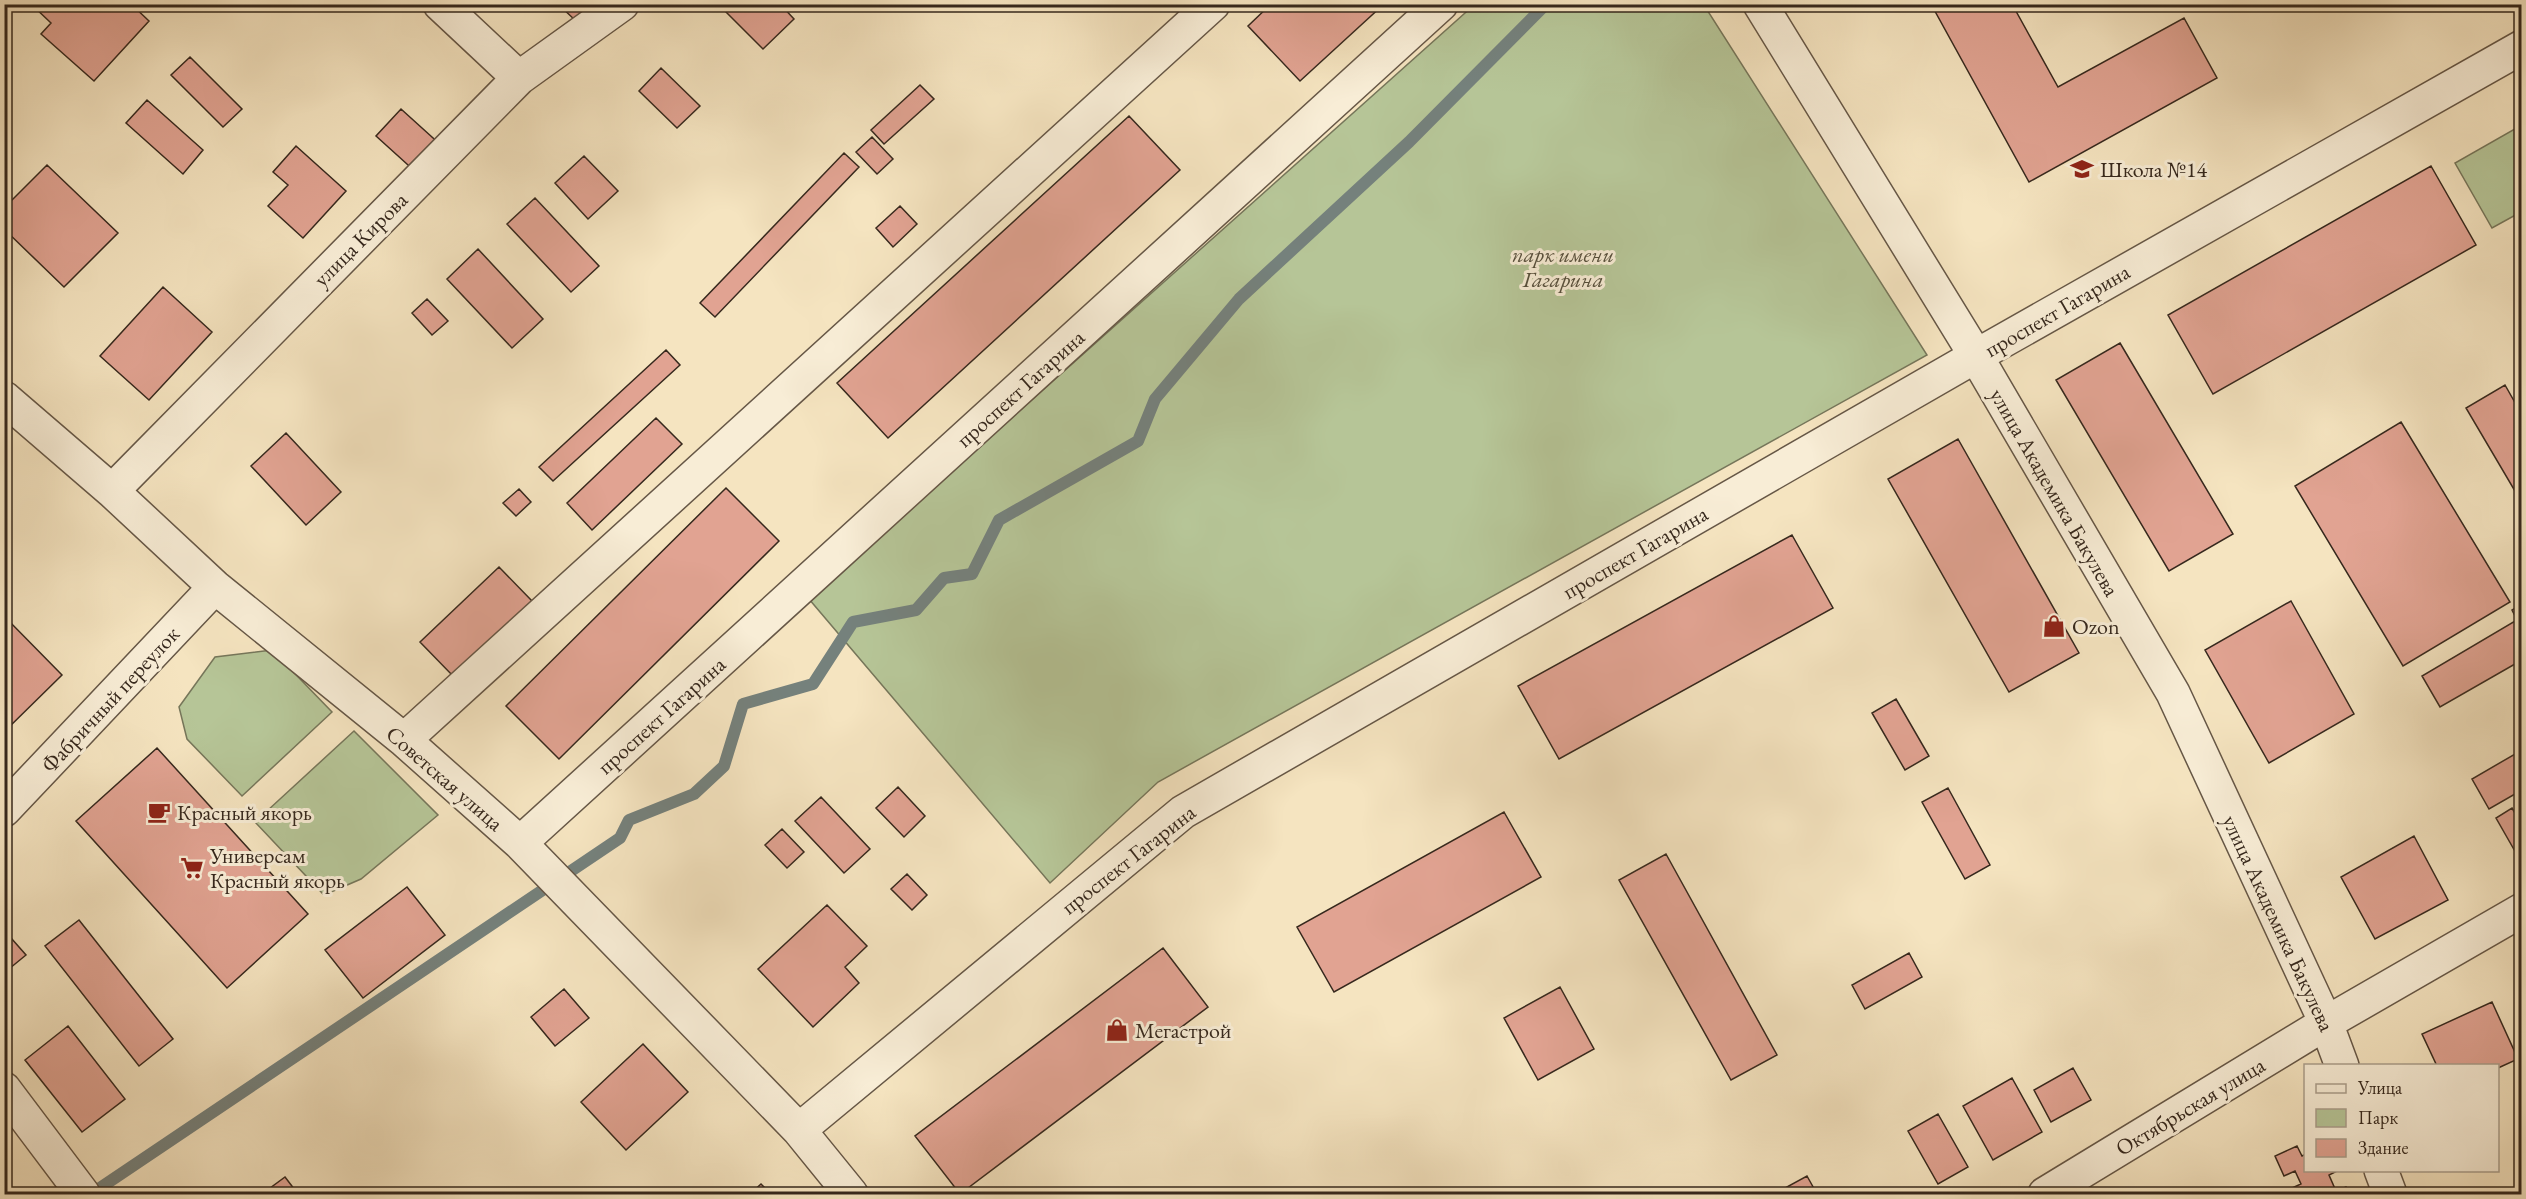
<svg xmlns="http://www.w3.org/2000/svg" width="2526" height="1199" viewBox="0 0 2526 1199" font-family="'EB Garamond',serif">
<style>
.green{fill:#b6c597;stroke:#76765a;stroke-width:1.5}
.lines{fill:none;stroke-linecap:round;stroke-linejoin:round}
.stream{stroke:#75817c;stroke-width:12}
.building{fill:#e1a392;stroke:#36281d;stroke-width:1.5}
.minor-casing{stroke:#665746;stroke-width:36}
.minor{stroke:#f8edd6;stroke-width:33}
.labels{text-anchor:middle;stroke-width:6;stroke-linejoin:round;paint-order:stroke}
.poi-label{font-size:22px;fill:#36281d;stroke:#f8edd6;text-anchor:start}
.street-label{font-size:22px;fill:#36281d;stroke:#f8edd6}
.park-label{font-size:22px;font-style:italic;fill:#564f3c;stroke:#f8edd6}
</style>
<rect width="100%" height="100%" fill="#f5e4c0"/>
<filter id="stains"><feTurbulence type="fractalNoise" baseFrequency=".00333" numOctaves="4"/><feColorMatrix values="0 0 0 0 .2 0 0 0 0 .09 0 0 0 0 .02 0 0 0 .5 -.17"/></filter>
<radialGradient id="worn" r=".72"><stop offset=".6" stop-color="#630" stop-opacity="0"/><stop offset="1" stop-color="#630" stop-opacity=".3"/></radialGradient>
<path class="green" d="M1474 5H1704L1927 355 1158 782 1050 883 809 599Z
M2520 126 2521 212 2492 228 2455 163Z
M272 650 332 712 242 796 187 739 179 707 215 657Z
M354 731 438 815 361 879 324 895 255 822Z"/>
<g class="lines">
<path class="stream" d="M84 1194 97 1190 620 838 629 820 694 794 724 766 743 704 813 684 853 622 916 610 944 578 972 574 999 520 1138 441 1155 399 1239 299 1409 142 1546 4"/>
</g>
<path class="building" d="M31 4H131L149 21 94 81 41 34 51 23Z
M558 4H592L577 22Z
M728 4H780L794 19 763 49 723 9Z
M1271 4H1384L1300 81 1248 26Z
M1931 4H2012L2058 87 2184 18 2217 78 2029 182Z
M190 57 242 109 223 127 171 75Z
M661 68 700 106 677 128 639 91Z
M920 85 934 99 884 144 871 130Z
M147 100 203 150 183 174 126 123Z
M401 109 443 147 418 174 376 136Z
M1129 116 1180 170 888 438 837 383Z
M872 137 893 159 877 174 856 152Z
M296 146 346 191 303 238 268 206 288 185 273 172Z
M844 153 859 167 715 317 700 303Z
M584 156 618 191 588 219 555 183Z
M47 165 118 233 64 287 4 229V208Z
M2431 166 2476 245 2213 394 2168 315Z
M535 198 599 266 571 292 507 224Z
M900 206 917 224 893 247 876 228Z
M478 249 543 319 512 348 447 279Z
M163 287 212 332 149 400 100 356Z
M427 299 448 321 432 335 412 313Z
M2120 343 2233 534 2169 571 2056 380Z
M666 350 680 365 553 481 539 467Z
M2505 385 2522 415V503L2466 408Z
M656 418 682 444 592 530 567 503Z
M2401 422 2510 602 2403 666 2295 486Z
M286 433 341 492 306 525 251 466Z
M1958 439 2079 653 2009 692 1888 479Z
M726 488 779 541 559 759 506 706Z
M519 489 531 502 516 516 503 503Z
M1792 535 1833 608 1559 759 1518 686Z
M499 567 532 601 453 676 420 642Z
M2291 601 2354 714 2269 763 2205 650Z
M2522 604V660L2440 707 2422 676 2517 620 2512 610Z
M4 616 62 675 4 732Z
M1896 699 1929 756 1905 770 1872 713Z
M157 748 308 914 227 988 76 821Z
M2522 750V790L2489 809 2472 779Z
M898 787 925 816 904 837 876 808Z
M1948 788 1990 865 1965 879 1922 802Z
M821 797 870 849 844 873 795 821Z
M2512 808 2522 825 2520 860 2496 818Z
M1504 812 1541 877 1334 992 1297 927Z
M782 829 804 852 787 868 765 845Z
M2414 836 2448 900 2375 939 2341 877Z
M1666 854 1777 1055 1731 1080 1619 880Z
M907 874 927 895 912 910 891 889Z
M407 887 445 935 363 998 325 950Z
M827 905 867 946 845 967 859 983 813 1027 758 969Z
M79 920 173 1039 139 1066 45 946Z
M4 930 26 955 4 973Z
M1163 948 1208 1007 960 1194 915 1136Z
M1909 953 1922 977 1865 1009 1852 985Z
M1560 987 1594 1049 1538 1080 1504 1018Z
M564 989 589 1018 555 1046 531 1017Z
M2492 1002 2518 1059 2498 1068V1066H2437L2422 1034Z
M68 1026 125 1099 82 1132 25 1060Z
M643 1044 688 1092 626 1150 581 1102Z
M2073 1068 2091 1100 2051 1122 2034 1090Z
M2012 1078 2042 1132 1993 1160 1963 1106Z
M1938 1114 1968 1167 1938 1184 1908 1131Z
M2297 1146 2302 1156 2306 1154V1170H2339L2329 1175 2336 1191 2346 1187 2349 1194H2292L2290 1189 2301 1184 2295 1171 2284 1176 2275 1156Z
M1807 1176 1817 1194H1774Z
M285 1177 298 1194H262Z
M761 1184 771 1194H750Z"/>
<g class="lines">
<g class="minor-casing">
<path id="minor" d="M440 4 519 78
M1760 4 1976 356 2173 693 2326 1023 2342 1066
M4 398 112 491 215 587 404 740 520 843 799 1130 851 1194
M112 491 519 78 622 4
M404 740 1213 4
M4 810 215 587
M520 843 1441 4
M4 1089 83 1194
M799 1130 1183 812 1976 356 2522 47
M2381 1170 2390 1194
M2045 1194 2326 1023 2522 910"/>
</g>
<use href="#minor" class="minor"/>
</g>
<defs>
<g id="school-bare" transform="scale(1.8)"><path d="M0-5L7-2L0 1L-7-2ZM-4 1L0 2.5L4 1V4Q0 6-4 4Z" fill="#8f2418" stroke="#f8edd6" stroke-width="2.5" paint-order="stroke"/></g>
<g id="shop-bare" transform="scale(1.8)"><path d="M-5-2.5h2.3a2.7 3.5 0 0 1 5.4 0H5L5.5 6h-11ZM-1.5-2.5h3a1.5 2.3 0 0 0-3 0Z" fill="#8f2418" stroke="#f8edd6" stroke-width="2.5" paint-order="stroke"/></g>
<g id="cafe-bare" transform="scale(1.8)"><path d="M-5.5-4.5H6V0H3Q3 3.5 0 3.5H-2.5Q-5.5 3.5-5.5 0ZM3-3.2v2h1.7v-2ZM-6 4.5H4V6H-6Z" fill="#8f2418" stroke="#f8edd6" stroke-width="2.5" paint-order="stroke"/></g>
<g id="supermarket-bare" transform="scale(1.8)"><path d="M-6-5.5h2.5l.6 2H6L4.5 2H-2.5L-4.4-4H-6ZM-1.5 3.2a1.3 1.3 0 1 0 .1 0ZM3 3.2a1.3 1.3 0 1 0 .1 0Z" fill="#8f2418" stroke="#f8edd6" stroke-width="2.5" paint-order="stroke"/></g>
</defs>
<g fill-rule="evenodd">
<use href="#school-bare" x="2082" y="169"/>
<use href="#shop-bare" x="2054" y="626"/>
<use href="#cafe-bare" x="159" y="812"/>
<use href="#supermarket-bare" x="192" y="868"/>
<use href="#shop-bare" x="1117" y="1030"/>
</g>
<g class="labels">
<g class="poi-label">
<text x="2100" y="177">Школа №14</text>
<text x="2072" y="634">Ozon</text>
<text x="177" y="820">Красный якорь</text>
<text x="210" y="863">Универсам<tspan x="210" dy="25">Красный якорь</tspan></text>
<text x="1135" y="1038">Мегастрой</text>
</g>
<g class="street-label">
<text transform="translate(360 239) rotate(-45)" y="8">улица Кирова</text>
<text transform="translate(2057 310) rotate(-30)" y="8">проспект Гагарина</text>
<text transform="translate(1020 388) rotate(-42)" y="8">проспект Гагарина</text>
<text transform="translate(2055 492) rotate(60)" y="8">улица Академика Бакулева</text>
<text transform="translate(1635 552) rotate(-30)" y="8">проспект Гагарина</text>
<text transform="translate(110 699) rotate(-47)" y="8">Фабричный переулок</text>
<text transform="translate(661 715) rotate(-42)" y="8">проспект Гагарина</text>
<text transform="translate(445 778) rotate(41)" y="8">Советская улица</text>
<text transform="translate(1128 859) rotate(-38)" y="8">проспект Гагарина</text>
<text transform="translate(2279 923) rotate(65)" y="8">улица Академика Бакулева</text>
<text transform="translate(2190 1106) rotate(-31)" y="8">Октябрьская улица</text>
</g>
<g class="park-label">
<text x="1563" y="262">парк имени<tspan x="1563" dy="25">Гагарина</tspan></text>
</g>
</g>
<rect width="2526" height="1199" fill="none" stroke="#f5e4c0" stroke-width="24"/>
<rect x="6" y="6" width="2514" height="1187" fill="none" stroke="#36281d" stroke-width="3"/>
<rect x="12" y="12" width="2502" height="1175" fill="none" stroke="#36281d" stroke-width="1.5"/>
<rect x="2304" y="1064" width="195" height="108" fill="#f8edd6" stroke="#aa9e8c" stroke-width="1.5"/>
<rect x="2316" y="1084" width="30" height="9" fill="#f8edd6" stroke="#aa9e8c" stroke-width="1.5"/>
<text x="2358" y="1094" font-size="18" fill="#36281d">Улица</text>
<rect x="2316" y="1109" width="30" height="18" fill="#b6c597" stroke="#aa9e8c" stroke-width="1.5"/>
<text x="2358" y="1124" font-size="18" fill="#36281d">Парк</text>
<rect x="2316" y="1139" width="30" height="18" fill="#e1a392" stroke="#aa9e8c" stroke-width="1.5"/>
<text x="2358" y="1154" font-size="18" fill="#36281d">Здание</text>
<rect width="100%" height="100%" filter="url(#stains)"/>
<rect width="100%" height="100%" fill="url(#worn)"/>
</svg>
